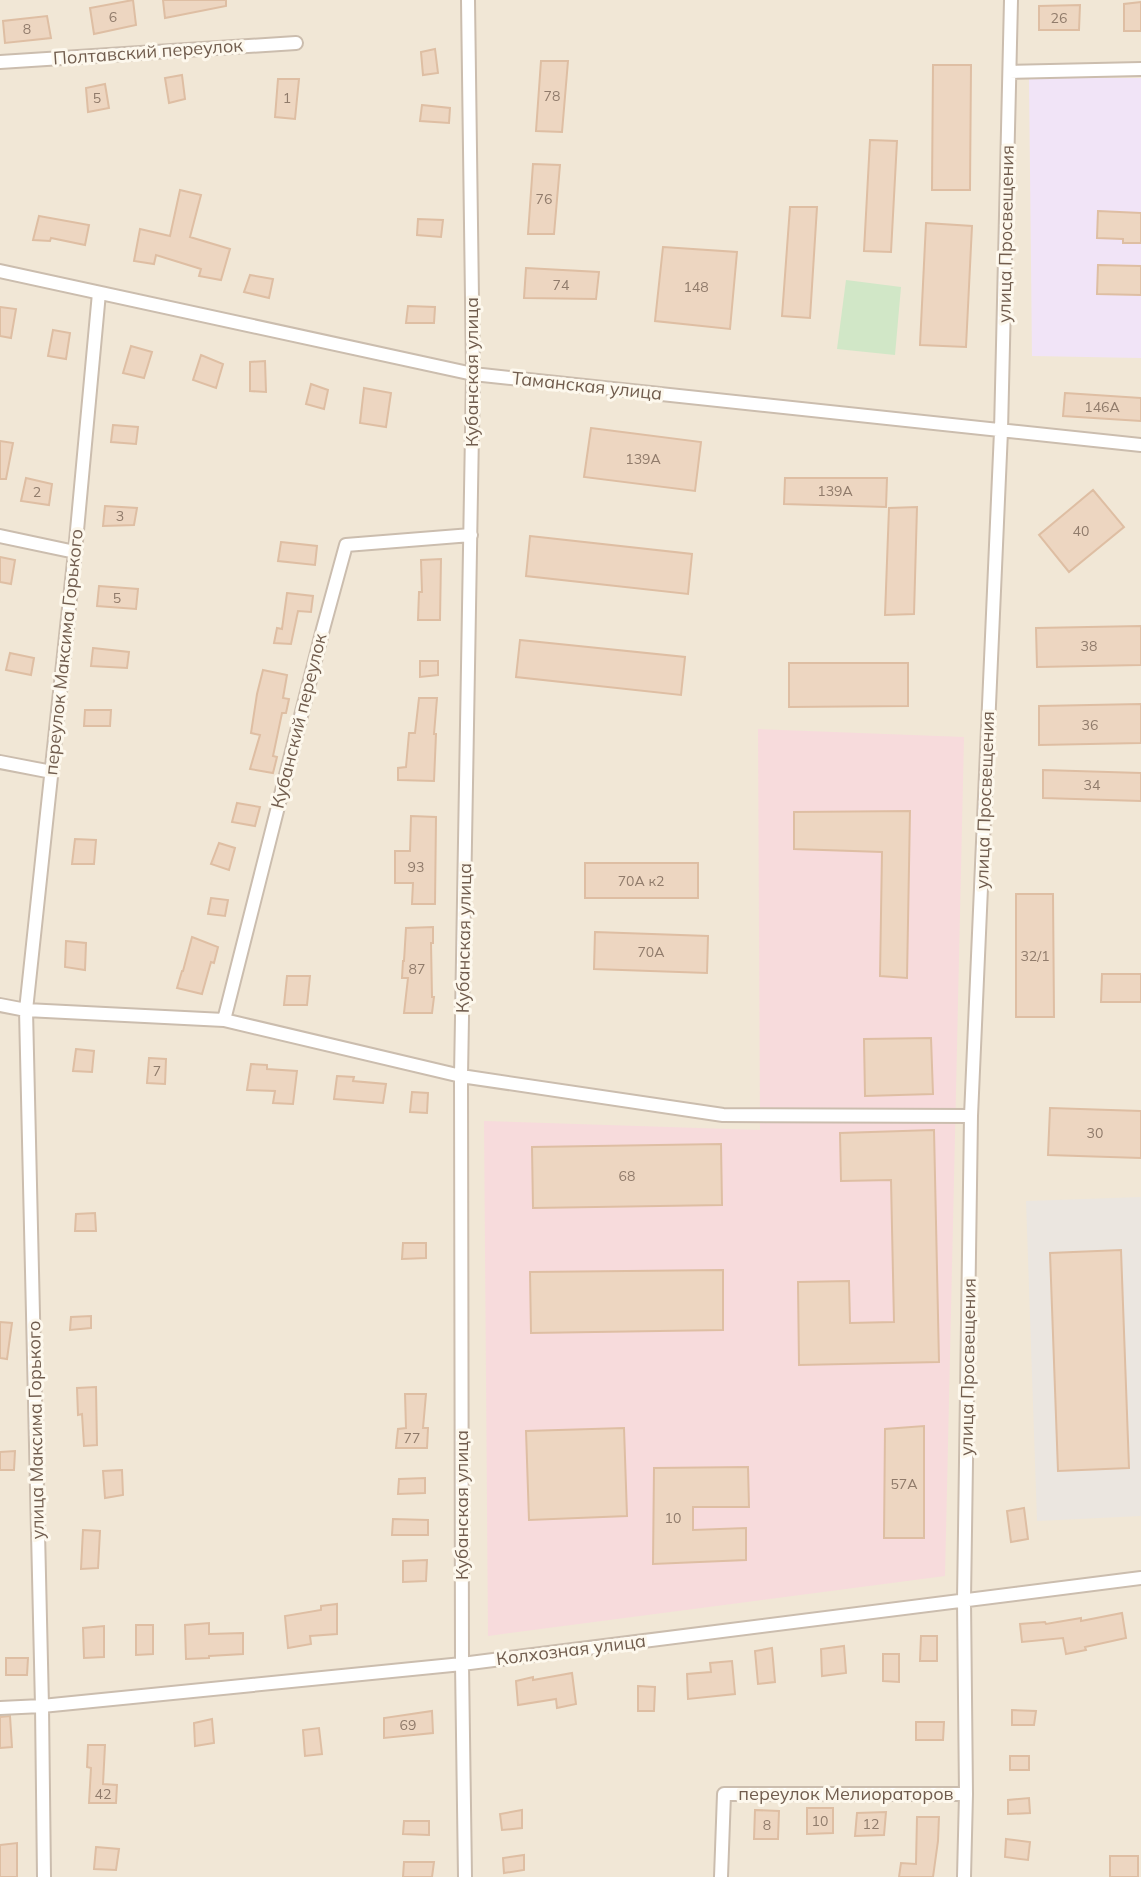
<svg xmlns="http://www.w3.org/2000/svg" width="1141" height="1877" viewBox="0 0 1141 1877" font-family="Mulish,sans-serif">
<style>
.residential{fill:#f1e7d6}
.industrial{fill:#ebe6e0}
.education{fill:#f1e4f7}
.medical{fill:#f7dbdc}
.green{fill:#d1e7c7}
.building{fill:#edd6c1;stroke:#debea3;stroke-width:2}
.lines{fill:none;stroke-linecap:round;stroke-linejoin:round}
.minor-casing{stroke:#cbbdae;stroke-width:16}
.minor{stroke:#fff;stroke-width:12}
.labels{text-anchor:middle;stroke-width:6;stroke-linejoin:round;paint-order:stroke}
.number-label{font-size:14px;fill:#907b6b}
.street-label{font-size:18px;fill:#715d4e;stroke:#fdf8ed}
</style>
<rect width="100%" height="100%" fill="#faf4e7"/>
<path class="residential" d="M0 0H1141V1877H0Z"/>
<path class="industrial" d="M1141 1197V1516L1037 1521 1026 1201Z"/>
<path class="education" d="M1029 78H1141V358L1032 356Z"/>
<path class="medical" d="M758 729 964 737 945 1576 488 1636 484 1121 760 1130Z"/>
<path class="green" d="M846 280 901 287 895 355 837 349Z"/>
<path class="building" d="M133 0 136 25 94 34 90 8Z
M163 0H226V6L165 18Z
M1141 2V31H1124V4Z
M1080 5 1079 30H1039V6Z
M47 16 51 38 5 43 3 21Z
M435 49 438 73 423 75 421 52Z
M541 61H568L562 132 536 131Z
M933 65H971L970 190H932Z
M182 75 185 99 169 103 165 78Z
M278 79H299L295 119 275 117Z
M105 84 109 108 88 112 86 88Z
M422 105 450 108 449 123 420 121Z
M870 140 897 141 891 252 864 251Z
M533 164 560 165 554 234H528Z
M180 190 201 195 190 237 230 249 221 280 199 276 201 269 156 255 154 264 134 261 140 229 170 236Z
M790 207H817L810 318 782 316Z
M1098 211 1141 213V243H1123V239L1097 238Z
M39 216 89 225 85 245 51 238 50 241 33 240Z
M418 219 443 220 441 237 417 235Z
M926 223 972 226 966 347 920 345Z
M663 247 737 252 730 329 655 321Z
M1098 265 1141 266V295L1097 294Z
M526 268 599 272 596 299 524 298Z
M250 275 273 279 269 298 244 292Z
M408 306 435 307 434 323H406Z
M0 307 16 309 11 338 0 336Z
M53 330 70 333 66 359 48 356Z
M131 346 152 352 144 378 123 373Z
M201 355 223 364 216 388 193 380Z
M265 361 266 392 250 391V362Z
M311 384 328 390 324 409 306 404Z
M364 388 391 393 386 427 360 423Z
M1065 393 1141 398V421L1063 416Z
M113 425 138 427 136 444 111 442Z
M591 428 701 442 695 491 584 477Z
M0 441 13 443 6 479H0Z
M26 478 52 484 49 505 21 501Z
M785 478H887L886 507 784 504Z
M1093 490 1124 527 1069 572 1039 535Z
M105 506 137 508 134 525 103 526Z
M917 507 914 614 885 615 889 508Z
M530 536 692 554 688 594 526 576Z
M281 542 317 546 315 565 278 561Z
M0 557 15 560 11 584 0 582Z
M441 559 440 620H418L419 592H422L421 560Z
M99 586 138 589 136 609 97 606Z
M287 593 313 596 311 612 298 611 291 644 274 643 277 628 282 629Z
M1141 626V665L1037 667 1036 628Z
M520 640 685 657 681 695 516 677Z
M93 648 129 652 127 668 91 666Z
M10 653 34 658 31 675 6 670Z
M420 661H438V675L420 677Z
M789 663H908V706L789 707Z
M263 670 287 675 283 698 289 699 286 713H282L273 756 277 757 273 773 250 769 260 735 251 733 257 694Z
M419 698H437L434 734H436L434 781 398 780V768L406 767 409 733H415Z
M1141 704V743L1039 745V706Z
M85 710H111L110 726H84Z
M1043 770 1141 773V801L1043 798Z
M237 803 260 807 255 826 232 822Z
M910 811 907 978 880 976 882 852 794 849V812Z
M411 816 436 817 435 904H412L413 883H395V851H410Z
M75 839 96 840 94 864H72Z
M219 843 235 848 229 870 211 864Z
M585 863H698V898H585Z
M1016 894H1053L1054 1017H1016Z
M211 898 228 900 225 916 208 914Z
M433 927V943H431L432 997H434L432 1013H404L408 978H402L403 961H404L406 928Z
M595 932 708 936 707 973 594 969Z
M192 937 218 947 214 963 211 962 202 994 177 988 182 971H183Z
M66 941 86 943 85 970 65 967Z
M1102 974H1141V1002H1101Z
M287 976H310L307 1005H284Z
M931 1038 933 1094 865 1096 864 1039Z
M76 1049 94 1051 92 1072 73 1071Z
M149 1058 166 1059 165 1084 147 1083Z
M251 1064 267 1065V1069L297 1071 293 1104 273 1103 275 1091 247 1090Z
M337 1076 354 1077 353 1081 386 1084 383 1103 334 1099Z
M412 1092 428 1093 427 1113 410 1112Z
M1050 1108 1141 1111V1158L1048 1155Z
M934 1130 939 1362 799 1365 798 1282 849 1281 850 1323 894 1322 891 1180 841 1181 840 1133Z
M721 1144 722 1205 533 1208 532 1147Z
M95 1213 96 1231H75L76 1214Z
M403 1243H426V1258L402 1259Z
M1121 1250 1129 1468 1058 1471 1050 1253Z
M723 1270V1330L531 1333 530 1272Z
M91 1316V1328L70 1330 71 1317Z
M0 1322 12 1323 7 1359 0 1358Z
M96 1387 97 1445 84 1446 82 1414 78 1415 77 1388Z
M405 1394H426L423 1428H428L427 1448H396L398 1429 406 1428Z
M924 1426V1538H884L885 1429Z
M624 1428 627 1516 529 1520 526 1431Z
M15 1451 14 1470H0V1452Z
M748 1467 749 1507H693V1530L746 1528V1560L653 1564 654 1468Z
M122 1470 123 1495 105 1498 103 1471Z
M425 1478V1493L398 1494 399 1479Z
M1024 1508 1028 1539 1011 1542 1007 1511Z
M393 1519 428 1520V1535H392Z
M83 1530 100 1531 98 1568 81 1569Z
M427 1560 426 1581 403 1582V1561Z
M337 1604V1634L310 1636 311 1644 288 1648 285 1616 321 1610V1606Z
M1122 1613 1126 1638 1085 1647 1086 1650 1066 1654 1063 1638 1022 1642 1020 1624 1045 1622 1046 1624 1081 1618V1621Z
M209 1623V1634L243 1633V1654L209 1656V1658L186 1659 185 1625Z
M136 1625H153V1654L136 1655Z
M104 1626V1657L84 1658 83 1628Z
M921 1636H937V1661H920Z
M844 1646 846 1673 822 1676 821 1649Z
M772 1648 775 1682 758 1684 755 1651Z
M883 1654H899V1682L883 1681Z
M6 1658H28L27 1675H6Z
M732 1661 735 1694 688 1699 687 1674 711 1672 710 1663Z
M572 1673 576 1704 557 1708 556 1699 518 1705 516 1681 533 1677V1680Z
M638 1686 655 1687 654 1711H638Z
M1012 1710 1036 1711 1034 1725H1012Z
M432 1711 433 1733 384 1738V1718Z
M10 1716 12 1747 0 1748V1717Z
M212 1719 214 1743 195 1746 194 1723Z
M916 1722H944L943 1740H916Z
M319 1728 322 1754 305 1756 303 1730Z
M88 1745H105L103 1784 117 1785 116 1803H89L91 1768 87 1767Z
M1010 1756H1029V1770H1010Z
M1029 1798 1030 1813 1008 1814V1800Z
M807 1808H833V1833L807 1834Z
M522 1810V1828L502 1830 500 1814Z
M755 1810 779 1811 778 1839H754Z
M886 1812 884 1835 855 1836 857 1813Z
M917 1817H939L938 1841 933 1877H899L901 1863 916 1864Z
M404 1821H429V1835L403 1834Z
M1006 1839 1030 1842 1028 1860 1005 1857Z
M17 1843V1877H0V1845Z
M96 1847 119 1849 116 1870 94 1869Z
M524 1855V1870L504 1873 503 1858Z
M1110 1856H1138V1877H1110Z
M404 1862H434L432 1877H403Z"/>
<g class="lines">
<g class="minor-casing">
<path id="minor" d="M0 62 296 43
M1010 72 1141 69
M0 271 473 374 1141 445
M0 536 75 552
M0 762 52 772
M0 1005 26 1010 224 1020 461 1076 723 1115 971 1116
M224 1020 323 629 346 545 471 535
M0 1708 42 1706 462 1664 1141 1578
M44 1877 42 1706 26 1010 75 552 99 293
M465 1877 462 1664 461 1076 473 374 468 0
M721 1877 724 1794H966
M964 1877 966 1794 964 1600 971 1116 1001 431 1011 0"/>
</g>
<use href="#minor" class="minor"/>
</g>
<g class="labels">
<g class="number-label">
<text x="113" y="22">6</text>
<text x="1059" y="23">26</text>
<text x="27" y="34">8</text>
<text x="552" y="101">78</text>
<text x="97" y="103">5</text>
<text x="287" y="103">1</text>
<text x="544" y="204">76</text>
<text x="561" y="290">74</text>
<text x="696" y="292">148</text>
<text x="1102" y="412">146А</text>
<text x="643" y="464">139А</text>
<text x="835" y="496">139А</text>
<text x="37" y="497">2</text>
<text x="120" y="521">3</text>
<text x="1081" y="536">40</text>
<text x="117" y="603">5</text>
<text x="1089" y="651">38</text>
<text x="1090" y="730">36</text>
<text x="1092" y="790">34</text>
<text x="416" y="872">93</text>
<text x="641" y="886">70А к2</text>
<text x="651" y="957">70А</text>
<text x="1035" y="961">32/1</text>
<text x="417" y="974">87</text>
<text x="157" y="1076">7</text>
<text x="1095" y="1138">30</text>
<text x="627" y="1181">68</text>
<text x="412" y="1443">77</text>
<text x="904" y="1489">57А</text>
<text x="673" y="1523">10</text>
<text x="408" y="1730">69</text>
<text x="103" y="1799">42</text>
<text x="820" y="1826">10</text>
<text x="871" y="1829">12</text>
<text x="767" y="1830">8</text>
</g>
<g class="street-label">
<text transform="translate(148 52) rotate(-4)" y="6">Полтавский переулок</text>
<text transform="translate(1006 234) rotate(-89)" y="6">улица Просвещения</text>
<text transform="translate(472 372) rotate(-90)" y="6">Кубанская улица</text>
<text transform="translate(587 386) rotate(6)" y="6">Таманская улица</text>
<text transform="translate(64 652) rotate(-84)" y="6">переулок Максима Горького</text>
<text transform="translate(299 721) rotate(-76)" y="6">Кубанский переулок</text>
<text transform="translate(985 800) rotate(-88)" y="6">улица Просвещения</text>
<text transform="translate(464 938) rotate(-89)" y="6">Кубанская улица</text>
<text transform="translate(968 1367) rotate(-89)" y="6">улица Просвещения</text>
<text transform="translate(36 1430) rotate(-91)" y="6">улица Максима Горького</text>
<text transform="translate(462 1505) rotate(-90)" y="6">Кубанская улица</text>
<text transform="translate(571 1650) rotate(-7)" y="6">Колхозная улица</text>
<text x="846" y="1800">переулок Мелиораторов</text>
</g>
</g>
</svg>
